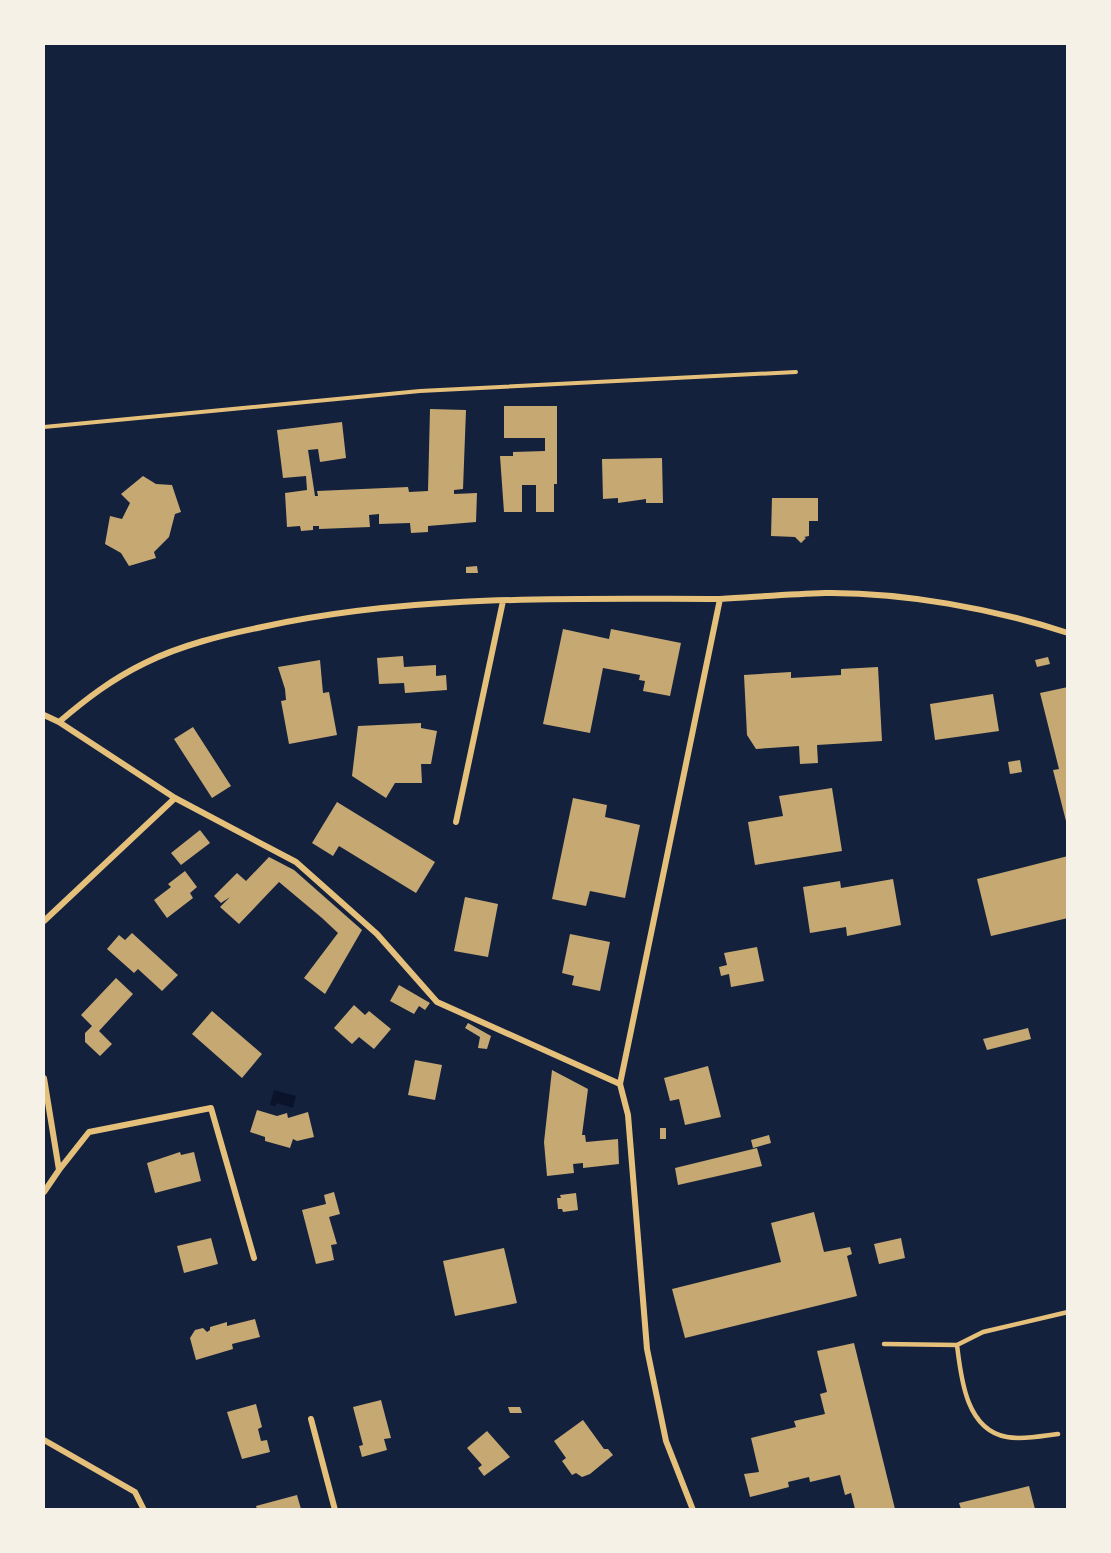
<svg xmlns="http://www.w3.org/2000/svg" width="1111" height="1553" viewBox="0 0 1111 1553" font-family="'Golos Text',sans-serif">
<style>
.water{fill:#0b132b}
.building{fill:#c6a872}
.lines{fill:none;stroke-linecap:round;stroke-linejoin:round}
.path{stroke:#e5c07b;stroke-width:4}
.service{stroke:#e5c07b;stroke-width:4.5}
.minor{stroke:#e5c07b;stroke-width:6}
</style>
<rect width="100%" height="100%" fill="#14213d"/>
<path class="water" d="M274 1090 296 1096 293 1108 277 1103 275 1106 270 1105Z"/>
<path class="building" d="M504 406H557V484H554V512H536V485H522V512H504L500 456H513V452L545 451V438H504Z
M430 409 466 410 463 489 454 490V494L477 493 476 522 428 526V532L411 533 410 523 379 524V514L369 515 370 527 319 529V526H313V530L301 531 300 526 287 527 285 493 307 490 306 476 283 478 277 430 342 422 346 458 320 462 318 449 308 450 315 496H318L317 491 408 487 409 492 428 491Z
M662 458 663 503H646V499L618 503V498L603 499 602 459Z
M143 476 156 484 172 485 181 512 175 514 169 537 154 552 156 558 129 566 121 553 105 544 110 516 122 519 130 503 121 494Z
M772 498H818V521H809V536L804 537 806 538 801 543 795 537 771 536Z
M477 566 478 573H466V567Z
M563 629 609 639 611 629 681 643 670 696 643 691 645 681 639 680 640 675 603 668 590 733 543 724Z
M403 656 404 667 436 665V676L446 675 447 690 405 693 404 683 379 684 377 658Z
M1048 657 1050 664 1037 667 1035 660Z
M320 660 323 693 329 692 337 735 289 744 281 701 286 700 285 689 278 667Z
M878 667 882 741 817 745 818 763 800 764 799 746 756 749 747 735 744 675 791 672V678L841 675V669Z
M1068 687V825H1067L1053 770 1059 769 1040 693Z
M993 694 999 731 935 740 930 704Z
M421 723V728L437 731 431 764H421L422 783H395L386 798 352 776 358 726Z
M193 727 231 786 212 798 174 739Z
M1020 760 1022 772 1010 774 1008 762Z
M832 788 842 851 755 865 748 822 783 816 779 796Z
M573 798 607 805 605 817 640 825 625 898 590 891 586 906 552 899Z
M337 802 435 862 416 893 339 846 333 856 312 843Z
M200 830 210 843 181 865 171 853Z
M1068 856V918L991 936 977 879Z
M269 857 294 870 362 930 325 994 304 978 338 933 322 918 279 882 239 924 220 907 230 897 221 903 214 896 237 873 246 881Z
M185 871 197 887 190 893 193 898 167 918 154 900 171 887 168 884Z
M893 879 901 925 847 936 846 927 810 933 803 887 840 881 841 888Z
M465 897 498 904 488 957 454 951Z
M132 933 178 975 162 991 138 969 134 973 107 949 119 935 125 940Z
M570 934 610 942 600 991 572 985 574 976 562 973Z
M757 947 764 981 731 987 729 974 721 976 719 967 727 965 724 953Z
M116 978 133 994 99 1031 112 1044 100 1056 85 1042V1033L92 1026 81 1015Z
M399 985 430 1003 425 1010 419 1006 414 1014 390 1001Z
M354 1005 365 1015 369 1011 391 1029 374 1049 359 1037 352 1044 334 1028Z
M212 1011 262 1054 242 1078 192 1034Z
M468 1023 491 1036 487 1049 478 1048 480 1037 465 1028Z
M1028 1028 1031 1039 987 1050 983 1039Z
M415 1060 442 1065 435 1100 408 1095Z
M708 1066 721 1117 685 1125 679 1099 670 1101 664 1078Z
M552 1070 588 1089 582 1135H585L586 1142 618 1139 619 1164 583 1168V1163L573 1164 574 1173 547 1176 544 1142Z
M257 1110 277 1116 287 1113 288 1118 308 1112 314 1137 297 1141 293 1139 290 1148 265 1141V1137L250 1132Z
M660 1128H666V1139H660Z
M769 1135 771 1143 753 1148 751 1140Z
M757 1148 762 1166 678 1185 675 1168Z
M180 1152 181 1155 194 1152 201 1181 155 1193 147 1163Z
M334 1192 340 1214 329 1217 337 1244 331 1245 334 1260 316 1264 302 1210 326 1204 324 1195Z
M576 1193 578 1210 563 1212 562 1209H558L557 1198H561L560 1195Z
M814 1212 824 1252 850 1247 852 1254 847 1256 857 1296 685 1338 672 1289 781 1262 771 1223Z
M211 1238 218 1264 184 1273 177 1246Z
M901 1238 905 1258 879 1264 874 1244Z
M504 1248 517 1303 455 1316 443 1261Z
M255 1319 260 1337 232 1344 233 1349 196 1360 190 1338 195 1330 203 1328 207 1332 210 1330V1327L227 1322V1326Z
M854 1343 895 1509H855L851 1493 845 1495 840 1475 810 1482 809 1477 788 1482 789 1487 750 1497 744 1474 759 1472 751 1438 796 1427 794 1421 825 1414 820 1394 827 1392 817 1351Z
M381 1400 391 1438 384 1439 387 1450 362 1457 359 1446 363 1445 353 1407Z
M256 1404 262 1427 258 1429 261 1441 267 1440 270 1452 242 1459 227 1412Z
M508 1407H520L522 1413H510Z
M583 1420 604 1449H608L613 1455 590 1474 582 1477 576 1473 572 1475 562 1461 566 1458 554 1441Z
M487 1431 510 1457 484 1476 478 1468 482 1465 467 1448Z
M1029 1486 1035 1509H961L959 1503Z
M297 1495 301 1509H257L256 1506Z"/>
<g class="lines">
<path class="path" d="M44 427 420 391 796 372"/>
<path class="service" d="M884 1344 957 1345 983 1332 1068 1312
M957 1345C961 1378 966 1430 1007 1437 1023 1440 1042 1436 1058 1434"/>
<path class="minor" d="M720 599C755 597 790 594 825 593 902 592 995 609 1068 633
M44 715 59 722 175 798 296 862 377 934 437 1002 620 1084
M59 722C86 699 112 679 145 663 181 645 223 635 262 627 412 594 568 599 720 599L620 1084 628 1115 647 1349 666 1441 693 1510
M456 822 503 601
M44 921 175 798
M44 1078 59 1170 44 1192
M59 1170 89 1132 211 1108 254 1258
M311 1419 335 1510
M44 1440 135 1492 144 1510"/>
</g>
<rect width="1111" height="1553" fill="none" stroke="#f6f1e7" stroke-width="90"/>
</svg>
